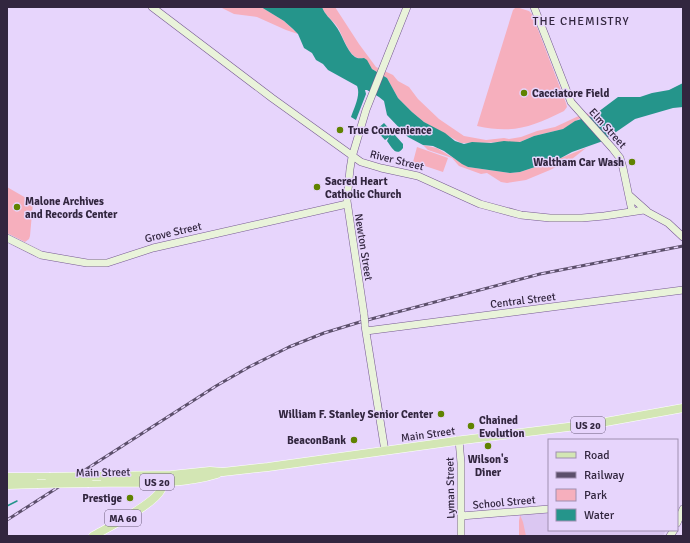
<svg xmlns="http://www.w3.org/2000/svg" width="690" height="543" viewBox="0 0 690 543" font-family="Signika,sans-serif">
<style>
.built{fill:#dbc7f2}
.green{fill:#f6afbd}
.water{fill:#25958b}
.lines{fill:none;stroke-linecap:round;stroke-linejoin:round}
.stream{stroke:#25958b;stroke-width:1.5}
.secondary-casing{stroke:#765993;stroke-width:8}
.primary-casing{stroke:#fff;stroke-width:9}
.secondary{stroke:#e9f3da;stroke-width:7}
.primary{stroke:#d3e6b4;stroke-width:8}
.rail-casing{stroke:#5c4f6b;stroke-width:3}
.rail{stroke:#e7d5fc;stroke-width:1.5;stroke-dasharray:4.5;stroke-linecap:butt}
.secondary-bridge-casing{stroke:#765993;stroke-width:8;stroke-linecap:butt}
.primary-bridge-casing{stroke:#fff;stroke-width:9;stroke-linecap:butt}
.secondary-bridge{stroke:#e9f3da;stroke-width:7}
.primary-bridge{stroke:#d3e6b4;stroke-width:8}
.poi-dot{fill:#608300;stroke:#e7d5fc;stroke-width:1.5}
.labels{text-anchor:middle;stroke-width:3;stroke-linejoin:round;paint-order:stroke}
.shield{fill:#e7d5fc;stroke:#685a78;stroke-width:1}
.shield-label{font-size:10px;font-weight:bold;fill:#32263f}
.poi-label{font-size:11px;font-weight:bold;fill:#32263f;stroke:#e7d5fc;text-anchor:start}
.street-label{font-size:11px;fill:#32263f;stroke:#e7d5fc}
.neighbourhood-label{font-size:12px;letter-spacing:1px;fill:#32263f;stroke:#e7d5fc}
</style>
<rect width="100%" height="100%" fill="#e7d5fc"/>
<path class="built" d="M549 513V530H666L663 536H520V515Z"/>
<path class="green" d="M220 7H261L284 21 298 34 286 30 257 17 234 14Z
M322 7H335L359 44 376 67 393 75 398 81 409 87 418 99 439 119 464 136 486 140 504 138 509 139 521 137 537 131 555 127 583 114 596 113 591 116 579 119 563 129 534 136 520 142 461 143 424 122 412 112 398 98 387 78 372 69 363 58C359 59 357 58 354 56 345 48 343 34 336 25 331 19 325 15 322 7Z
M516 7 529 11 532 14 566 103 567 107 564 111C532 127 513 134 477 126L513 10Z
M598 143 586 148 572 159 550 170 526 180 507 183 501 182 487 173 481 174 459 166 452 158 428 150 423 145 437 148 468 167 510 173 520 172 551 162Z
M417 147 448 158 443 172 413 162Z
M7 187 33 202 30 236 29 239 25 242 7 233Z
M520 515 523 522 526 536H519V521Z"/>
<path class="water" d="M261 7H322C325 15 330 18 335 25 342 33 346 51 355 57 358 59 361 58 364 58L367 60 372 69 387 78 398 98 412 112 424 122 445 133 455 141 464 144 472 142 491 143 504 141 520 142 534 136 563 129 575 121 594 115 618 97H640L652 93 669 90 683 83V107L673 108 635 119 603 141 572 152 559 159 520 172 510 173 468 167 462 164 444 151 433 146 423 145 408 137 387 115 384 101 379 97 367 90H365L366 94 356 120 351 117C354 108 361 95 357 86L328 70 323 64 316 60 312 53 304 48 298 34 293 29 284 21Z
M384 123 403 144V148C396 158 391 146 387 141L389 137 385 140 376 130Z"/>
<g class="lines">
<path class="stream" d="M7 506 17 501"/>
<g class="secondary-casing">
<path id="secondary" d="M152 7 272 98 361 162 381 168 418 176 480 204 521 215 550 218H582L604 216 644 210 668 223 683 237
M534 7 571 102 613 149 620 158 623 168 632 211
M629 195 647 211
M7 238 41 255 87 263H107L153 248 347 204
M364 314 347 201 350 169 352 157 366 110 407 7
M365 326 385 451
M366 331 683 290
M459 440 461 463V536
M461 516 549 509
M677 523 683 509
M670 536 674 530"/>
</g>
<g class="primary-casing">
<path id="primary" d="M101 476 171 475 210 471 223 472 268 467 463 440 600 423 683 408
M7 477H49
M89 483C129 482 179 486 217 474
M7 485 37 484
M93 536C109 527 153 505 161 490 163 486 163 481 163 477"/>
</g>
<use href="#secondary" class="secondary"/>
<use href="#primary" class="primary"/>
<g class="rail-casing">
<path id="rail" d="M7 520 216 386 249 367 289 347 324 333 360 322 540 274 683 246"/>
</g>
<use href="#rail" class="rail"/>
<g class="secondary-bridge-casing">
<path id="secondary-bridge" d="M364 314 365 324"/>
</g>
<g class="primary-bridge-casing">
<path id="primary-bridge" d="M49 477 101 476
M37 484 89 483"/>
</g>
<use href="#secondary-bridge" class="secondary-bridge"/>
<use href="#primary-bridge" class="primary-bridge"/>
</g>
<g class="poi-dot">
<circle cx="524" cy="93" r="4"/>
<circle cx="340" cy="130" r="4"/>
<circle cx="632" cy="162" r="4"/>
<circle cx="317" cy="187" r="4"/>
<circle cx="17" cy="207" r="4"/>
<circle cx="441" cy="414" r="4"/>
<circle cx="471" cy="426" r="4"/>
<circle cx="354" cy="440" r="4"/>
<circle cx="488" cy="446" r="4"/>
<circle cx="130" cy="498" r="4"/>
</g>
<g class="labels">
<g class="shield">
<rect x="571" y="417" width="34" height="16" rx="3"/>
<rect x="140" y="474" width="34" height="16" rx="3"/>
<rect x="105" y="510" width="36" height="16" rx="3"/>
</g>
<g class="shield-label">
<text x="588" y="429">US 20</text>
<text x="157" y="486">US 20</text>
<text x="123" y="522">MA 60</text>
</g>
<g class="poi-label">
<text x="532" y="97">Cacciatore Field</text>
<text x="348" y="134">True Convenience</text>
<text x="624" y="166" text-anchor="end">Waltham Car Wash</text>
<text x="325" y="185">Sacred Heart<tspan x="325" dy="13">Catholic Church</tspan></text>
<text x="25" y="205">Malone Archives<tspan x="25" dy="13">and Records Center</tspan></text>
<text x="433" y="418" text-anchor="end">William F. Stanley Senior Center</text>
<text x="479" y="424">Chained<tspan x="479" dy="13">Evolution</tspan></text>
<text x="346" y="444" text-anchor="end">BeaconBank</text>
<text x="488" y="463" text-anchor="middle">Wilson's<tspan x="488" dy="13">Diner</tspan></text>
<text x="122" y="502" text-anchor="end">Prestige</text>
</g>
<g class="street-label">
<text transform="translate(608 128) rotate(48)" y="4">Elm Street</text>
<text transform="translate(397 160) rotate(14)" y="4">River Street</text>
<text transform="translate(173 232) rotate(-13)" y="4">Grove Street</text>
<text transform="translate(364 247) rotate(81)" y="4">Newton Street</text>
<text transform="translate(523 300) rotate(-7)" y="4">Central Street</text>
<text transform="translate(428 434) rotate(-8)" y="4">Main Street</text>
<text transform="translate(103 472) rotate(-1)" y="4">Main Street</text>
<text transform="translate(450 488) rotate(-91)" y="4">Lyman Street</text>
<text transform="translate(504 502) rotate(-5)" y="4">School Street</text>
</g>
<g class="neighbourhood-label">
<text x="581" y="25">THE CHEMISTRY</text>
</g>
</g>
<rect width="690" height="543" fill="none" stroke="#32263f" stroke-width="16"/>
<rect x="548" y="439" width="130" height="92" fill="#e7d5fc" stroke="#9f8fb0"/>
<rect x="556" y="452" width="20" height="6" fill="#d3e6b4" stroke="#9f8fb0"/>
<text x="584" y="459" font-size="12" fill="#32263f">Road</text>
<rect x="556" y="472" width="20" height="6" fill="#5c4f6b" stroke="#9f8fb0"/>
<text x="584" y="479" font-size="12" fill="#32263f">Railway</text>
<rect x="556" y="489" width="20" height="12" fill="#f6afbd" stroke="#9f8fb0"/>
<text x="584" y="499" font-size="12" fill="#32263f">Park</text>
<rect x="556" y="509" width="20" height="12" fill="#25958b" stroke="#9f8fb0"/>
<text x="584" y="519" font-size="12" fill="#32263f">Water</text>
</svg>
